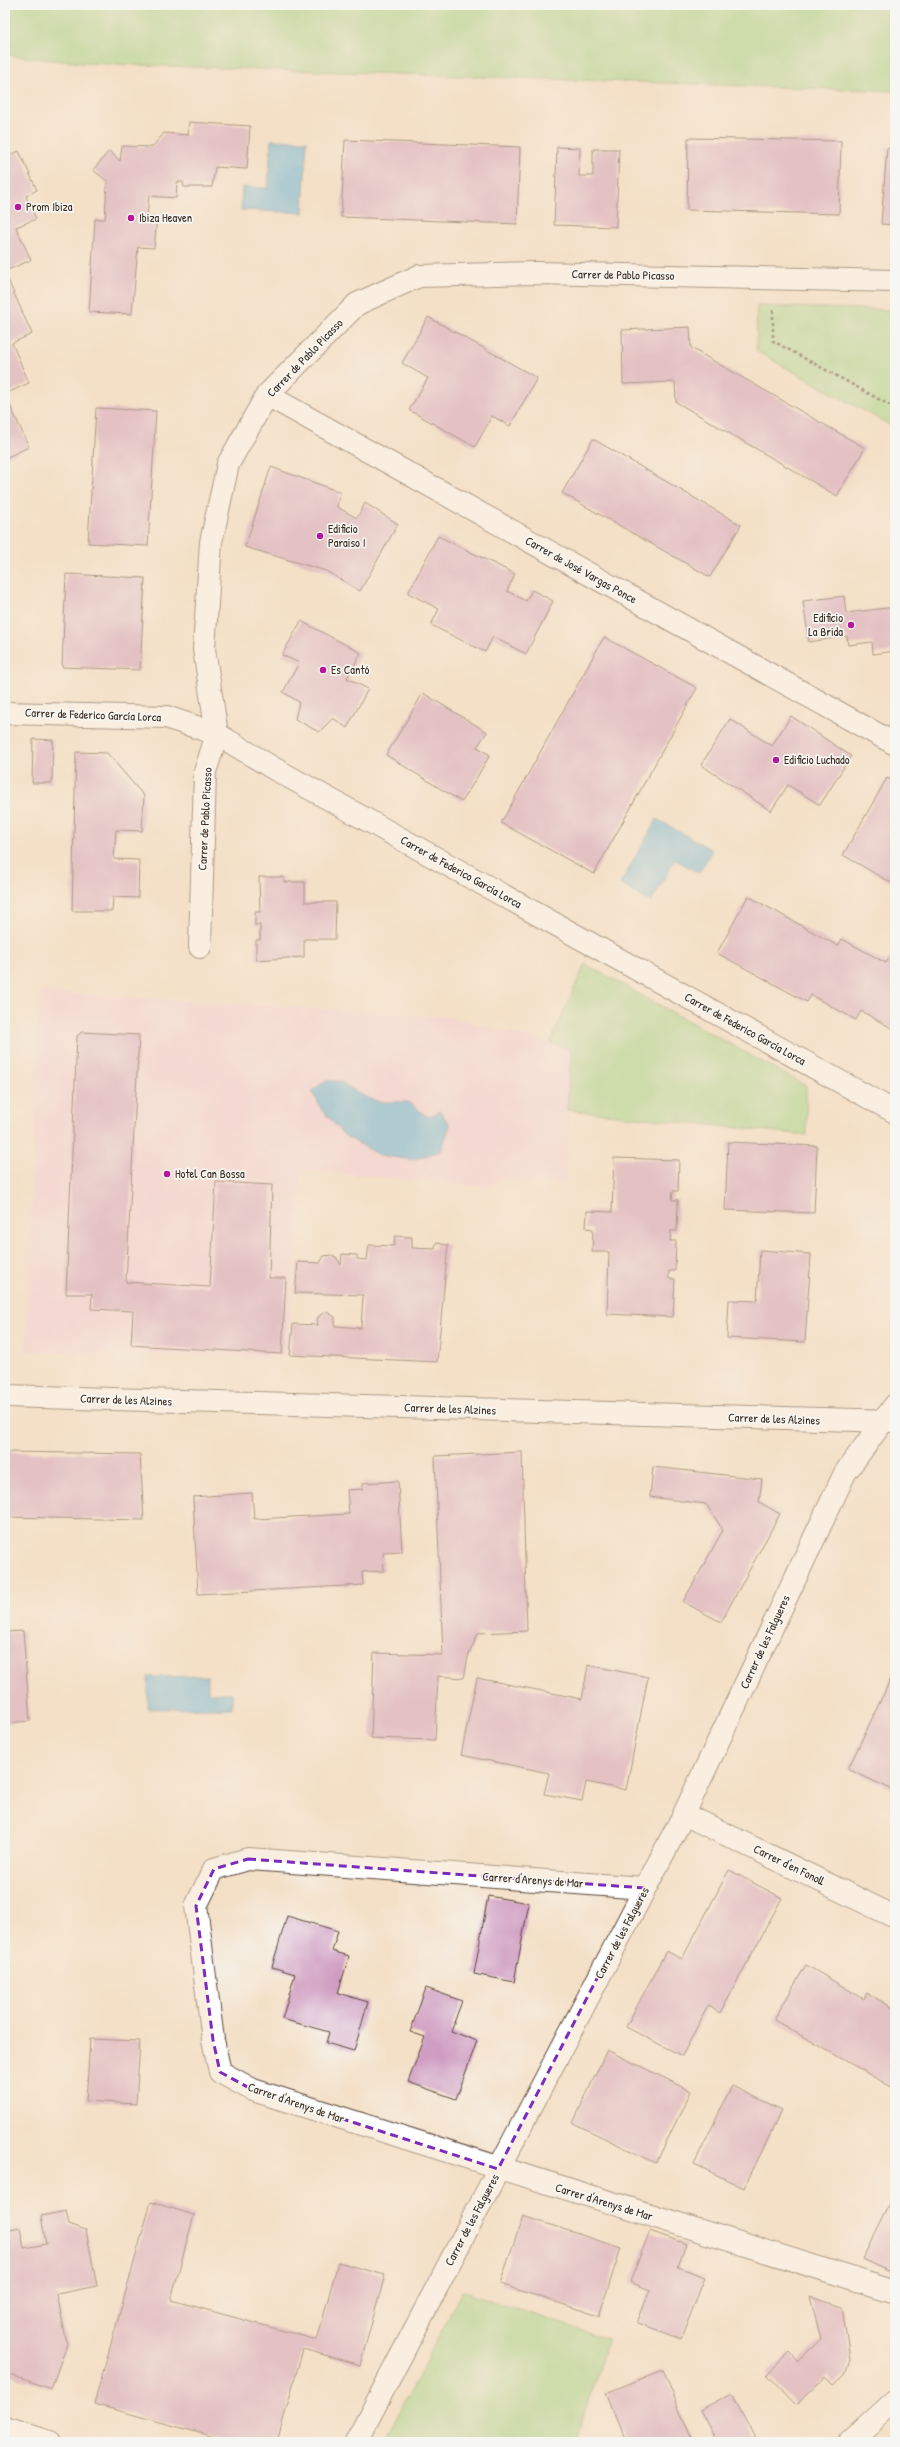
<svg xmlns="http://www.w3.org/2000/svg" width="900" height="2447" viewBox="0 0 900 2447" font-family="'Patrick Hand',sans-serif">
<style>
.built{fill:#f4cfde}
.green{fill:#9fd688;stroke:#6d8053}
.water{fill:#60b3dc;stroke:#4e6e7d}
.building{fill:#d09dc2}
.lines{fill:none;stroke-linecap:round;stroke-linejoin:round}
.minor-casing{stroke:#574537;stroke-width:24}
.path{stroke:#574537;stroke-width:2.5;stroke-dasharray:3 3;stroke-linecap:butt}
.minor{stroke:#fff;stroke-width:22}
.marked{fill:none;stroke:#7b2cbf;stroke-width:3;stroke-dasharray:8 5;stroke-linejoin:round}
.poi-dot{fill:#b5179e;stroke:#f6f6f2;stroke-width:1.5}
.labels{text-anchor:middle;stroke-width:3.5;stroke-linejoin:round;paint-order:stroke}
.poi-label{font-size:12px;fill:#3b2a1e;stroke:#f6f6f2;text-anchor:start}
.street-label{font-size:12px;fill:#3b2a1e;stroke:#f6f6f2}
</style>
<rect width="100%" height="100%" fill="#f6f6f2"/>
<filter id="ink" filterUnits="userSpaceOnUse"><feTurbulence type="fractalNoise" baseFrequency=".025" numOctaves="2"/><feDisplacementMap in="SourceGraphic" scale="8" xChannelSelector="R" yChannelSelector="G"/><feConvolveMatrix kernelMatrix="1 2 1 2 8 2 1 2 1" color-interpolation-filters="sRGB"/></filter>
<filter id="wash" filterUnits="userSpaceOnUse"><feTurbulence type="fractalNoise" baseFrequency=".012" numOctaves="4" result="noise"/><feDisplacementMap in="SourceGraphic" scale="16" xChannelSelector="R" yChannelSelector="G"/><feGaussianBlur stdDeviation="0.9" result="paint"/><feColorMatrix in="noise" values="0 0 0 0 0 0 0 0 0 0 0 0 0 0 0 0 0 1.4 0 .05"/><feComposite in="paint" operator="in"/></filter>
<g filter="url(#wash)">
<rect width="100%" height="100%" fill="#f4e0c7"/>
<path class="built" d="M40 992 451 1017 571 1048 566 1185 500 1179 490 1187 302 1170 286 1358 25 1351Z"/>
<path class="green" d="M5 5H895V91L81 63 5 55Z
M757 306 895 310V428L756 351Z
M585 964 806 1086 807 1135 567 1110 571 1049 550 1043Z
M462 2291 608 2339 575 2442H384Z"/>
<path class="water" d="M271 140 307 141 303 213 241 210 242 187 268 188Z
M657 819 712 850 699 873 675 860 651 902 620 884Z
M325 1081H339L365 1097 380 1102H408L428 1117 440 1111 450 1125 441 1151 411 1160 380 1155 345 1136 322 1110 312 1091Z
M208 1676V1693H232V1708L148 1709V1677Z"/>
<g id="blocks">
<path class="building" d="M189 122 250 126 247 169 215 167 212 187H184L183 182H177L176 198 149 196 147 217 157 218 154 248 138 247 132 314 89 312 95 219H105L107 181 93 170 109 151 120 161 122 146 152 147 164 133 188 135Z
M688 138 841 141 839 214 687 210Z
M345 140 520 147 517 224 341 217Z
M557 147 580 148 579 176H593V149H619L616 227 554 225Z
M887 148H895V225L881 224Z
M19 151 37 190 26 196 36 219 16 227 31 260 5 271V157Z
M5 273 32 334 12 343 29 383 5 394Z
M428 317 537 378 510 426 492 416 475 447 409 410 428 378 402 363Z
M690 327 691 348 865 448 837 496 676 402 675 382 623 384 622 330Z
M5 394 29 447 5 458Z
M96 408 156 411 148 546 88 543Z
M593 439 741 525 710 577 562 493Z
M271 467 340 492 337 507 357 518 365 503 398 524 360 591 326 571 245 547Z
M438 536 515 574 507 591 526 601 532 590 553 601 526 654 493 637 485 652 431 625 439 609 408 593Z
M66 574 145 578 140 670 62 667Z
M844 596 846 613 895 607V651L873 654 872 642 848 645 847 636 809 642 803 601Z
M301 621 361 653 347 678 368 689 347 728 333 718 319 732 295 719 299 702 283 692 299 663 282 655Z
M604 637 697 688 594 874 501 823Z
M423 693 487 732 477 747 490 755 462 802 386 755Z
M791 716 851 756 820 805 788 785 771 811 701 765 730 719 772 746Z
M33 739 53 740 52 783H32Z
M76 752 107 753 144 796 142 831 116 830 114 859 139 860 138 898 113 897 112 911H72Z
M887 778 895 782V885L843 855Z
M259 877H284V882H305V902H336L335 939H304V957L256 960V940H260V925H255V912H260Z
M748 896 838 946 842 939 886 963 889 958 895 962V1030L861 1011 856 1020 811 995 807 1002 717 953Z
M82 1032 139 1035 126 1282 210 1287 216 1182 272 1185 269 1278H286L282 1354 131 1345 133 1311 91 1309 92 1294H66L77 1036Z
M728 1142 817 1146 814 1213 725 1210Z
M614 1158 679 1160 678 1191H673L672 1200H678L677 1231H671L670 1241H676L675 1271H669V1279H675L673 1317 607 1314 609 1252H592L593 1229 586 1228 587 1211 612 1212Z
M395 1236 412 1237V1248L435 1249 436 1243 448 1245 437 1362 290 1355 293 1324 318 1325 317 1319 320 1315 327 1312 335 1317V1326L361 1328 363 1295 295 1293 298 1262 320 1263 324 1256 331 1255 336 1257 341 1265 342 1254 357 1255V1259L367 1260 369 1245 394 1246Z
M760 1250 811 1254 805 1342 727 1338 729 1300 757 1301Z
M5 1452 140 1454 144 1520 5 1517Z
M522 1452 527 1631 478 1633 468 1657 464 1678 438 1676 435 1740 371 1738 374 1653 443 1655 435 1456Z
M653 1467 762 1479 759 1502 780 1514 721 1622 683 1602 723 1530 706 1504 650 1497Z
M398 1481 402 1552 383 1553 384 1571 362 1572 363 1585 198 1594 193 1497 252 1493 254 1519 349 1514 347 1490 363 1489V1483Z
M23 1631 30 1721 5 1723V1632Z
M588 1665 648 1677 626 1790 586 1782 582 1801 544 1794 549 1773 461 1755 477 1678 582 1699Z
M895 1670V1791L848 1769Z
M729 1870 782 1898 720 2013 708 2006 682 2056 626 2027 666 1951 682 1959Z
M488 1896 529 1903 514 1982 474 1974Z
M287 1916 338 1931 332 1951 349 1956 338 1993 368 2002 354 2051 326 2043 329 2032 282 2019 295 1974 272 1967Z
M806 1965 864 1999 867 1993 895 2009V2089L774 2020Z
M426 1988 462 2001 451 2031 477 2041 456 2099 408 2082 425 2037 410 2032Z
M90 2039 140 2041 136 2104 86 2101Z
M607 2050 691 2091 656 2163 573 2123Z
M732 2086 782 2110 744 2188 694 2164Z
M895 2194V2270L893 2273 863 2259Z
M151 2202 194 2215 171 2300 317 2340 338 2262 385 2275 360 2365 303 2349 277 2442H233L94 2404Z
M66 2211 69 2224 86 2230 97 2286 57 2294 67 2344 51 2389 5 2373V2231L20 2228 24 2248 46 2244 41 2216Z
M523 2216 621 2248 599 2316 500 2284Z
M650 2231 686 2244 678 2267 705 2277 681 2339 637 2323 650 2290 630 2282Z
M810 2297 842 2307 850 2359 845 2374 834 2384 826 2376 796 2405 767 2374 789 2353 797 2362 821 2339Z
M663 2370 693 2442H626L606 2393Z
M732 2393 757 2442H717L700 2410Z"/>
</g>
</g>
<g filter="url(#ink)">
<use href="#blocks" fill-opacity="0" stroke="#574537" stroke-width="1"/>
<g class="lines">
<g class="minor-casing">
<path id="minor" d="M267 395 895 744
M5 713 166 717 217 734 273 768 895 1112
M200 947 205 772 217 734 204 649 211 542 228 464 267 395 357 304 419 276 537 273 895 281
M5 1396 893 1421
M684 1814 895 1917
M644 1888 248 1859 214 1869 196 1906 213 2040 220 2072 253 2090 895 2292
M5 2428 50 2442
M356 2442 684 1814 845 1473 895 1405
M850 2442 895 2401"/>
</g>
<path class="path" d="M773 310V341L895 408"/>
<use href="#minor" class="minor"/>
</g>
</g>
<path d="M0 0H900V2447H0ZM248 1859 644 1888 498 2169 253 2090 220 2072 213 2040 196 1906 214 1869Z" fill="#f4e0c7" fill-opacity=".55" fill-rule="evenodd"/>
<path class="marked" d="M248 1859 644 1888 498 2169 253 2090 220 2072 213 2040 196 1906 214 1869Z"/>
<g class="poi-dot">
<circle cx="18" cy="207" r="4"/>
<circle cx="131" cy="218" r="4"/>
<circle cx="320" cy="536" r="4"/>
<circle cx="851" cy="625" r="4"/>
<circle cx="323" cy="670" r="4"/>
<circle cx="776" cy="760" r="4"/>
<circle cx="167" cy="1174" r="4"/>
</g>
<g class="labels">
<g class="poi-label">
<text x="26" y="211">Prom Ibiza</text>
<text x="139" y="222">Ibiza Heaven</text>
<text x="328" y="533">Edificio<tspan x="328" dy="14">Paraiso I</tspan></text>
<text x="843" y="622" text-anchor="end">Edificio<tspan x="843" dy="14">La Brida</tspan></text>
<text x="331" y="674">Es Cantó</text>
<text x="784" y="764">Edificio Luchado</text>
<text x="175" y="1178">Hotel Can Bossa</text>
</g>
<g class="street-label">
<text transform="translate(623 275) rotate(1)" y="4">Carrer de Pablo Picasso</text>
<text transform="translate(305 358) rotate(-46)" y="4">Carrer de Pablo Picasso</text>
<text transform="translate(581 570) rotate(29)" y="4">Carrer de José Vargas Ponce</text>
<text transform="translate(93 715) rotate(2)" y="4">Carrer de Federico García Lorca</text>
<text transform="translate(205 819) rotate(-87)" y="4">Carrer de Pablo Picasso</text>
<text transform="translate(461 872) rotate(29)" y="4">Carrer de Federico García Lorca</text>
<text transform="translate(745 1029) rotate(29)" y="4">Carrer de Federico García Lorca</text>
<text transform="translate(126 1400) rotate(2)" y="4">Carrer de les Alzines</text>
<text transform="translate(450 1409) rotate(2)" y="4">Carrer de les Alzines</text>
<text transform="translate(774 1419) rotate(2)" y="4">Carrer de les Alzines</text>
<text transform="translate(765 1642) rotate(-65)" y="4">Carrer de les Falgueres</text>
<text transform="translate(789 1865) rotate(26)" y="4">Carrer d'en Fonoll</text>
<text transform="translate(533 1880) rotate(4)" y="4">Carrer d'Arenys de Mar</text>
<text transform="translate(622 1933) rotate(-62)" y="4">Carrer de les Falgueres</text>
<text transform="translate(296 2103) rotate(19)" y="4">Carrer d'Arenys de Mar</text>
<text transform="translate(604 2202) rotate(17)" y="4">Carrer d'Arenys de Mar</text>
<text transform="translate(472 2220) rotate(-62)" y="4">Carrer de les Falgueres</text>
</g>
</g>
<rect width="900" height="2447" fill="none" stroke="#f6f6f2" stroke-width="20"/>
</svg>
